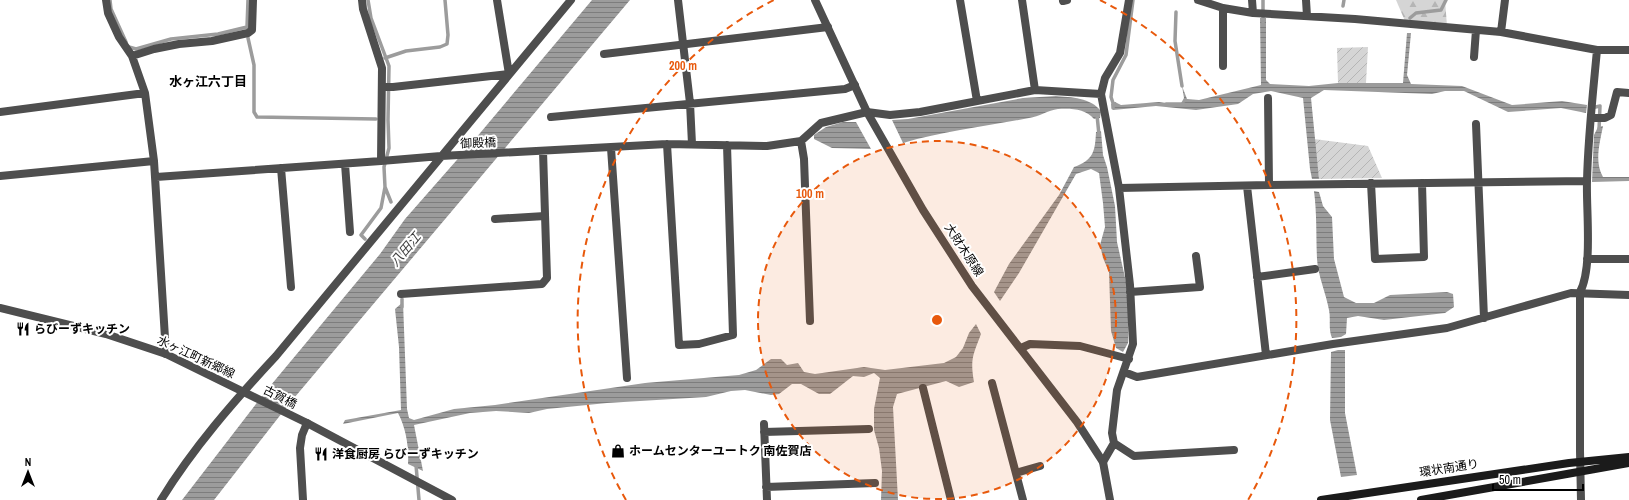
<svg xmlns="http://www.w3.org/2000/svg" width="1629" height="500" viewBox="0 0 1629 500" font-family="'Archivo Narrow','Noto Sans JP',sans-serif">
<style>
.forest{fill:url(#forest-firs)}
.garden{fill:url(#garden-furrows)}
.water{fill:url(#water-rules)}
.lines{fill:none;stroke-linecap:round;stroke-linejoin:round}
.stream{stroke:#9c9c9c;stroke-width:3.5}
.minor{stroke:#4e4e4e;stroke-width:8}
.tertiary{stroke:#4e4e4e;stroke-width:8}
.secondary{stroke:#1b1b1b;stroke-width:8}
.ring{fill:none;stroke:#e8590c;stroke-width:2;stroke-dasharray:7 5}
.labels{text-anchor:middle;stroke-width:4;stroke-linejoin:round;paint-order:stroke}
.street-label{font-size:12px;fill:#000;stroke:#fff}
.poi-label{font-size:12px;font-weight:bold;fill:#000;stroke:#fff;text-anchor:start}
.neighbourhood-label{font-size:13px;font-weight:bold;fill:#000;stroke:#fff}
.water-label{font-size:13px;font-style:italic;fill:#3d3d3d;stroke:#fff}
.centre{fill:#e8590c;stroke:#fff;stroke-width:2}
.ring-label{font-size:12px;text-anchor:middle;font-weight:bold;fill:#e8590c;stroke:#fff;stroke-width:4;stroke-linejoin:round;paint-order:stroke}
</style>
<defs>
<pattern id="forest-firs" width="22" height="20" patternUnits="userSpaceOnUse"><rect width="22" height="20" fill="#d5d5d5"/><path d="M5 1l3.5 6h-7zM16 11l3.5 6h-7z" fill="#b5b5b5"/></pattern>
<pattern id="garden-furrows" width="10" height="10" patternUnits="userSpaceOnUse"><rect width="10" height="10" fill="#d5d5d5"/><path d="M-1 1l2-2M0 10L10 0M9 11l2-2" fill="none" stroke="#b5b5b5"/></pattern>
<pattern id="water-rules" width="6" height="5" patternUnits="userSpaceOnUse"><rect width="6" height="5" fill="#9c9c9c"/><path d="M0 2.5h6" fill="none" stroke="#7d7d7d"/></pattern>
</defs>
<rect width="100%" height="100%" fill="#fff"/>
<path class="forest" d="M1396 0H1445L1447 26 1405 21Z"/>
<path class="garden" d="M1368 47 1366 83H1338L1337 48Z
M1314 139 1368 146 1382 178 1319 179Z"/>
<path class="water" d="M592 0H630L289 404 214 500H182L266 391 380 254 405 219 470 145Z
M1260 18H1266V80L1270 84 1309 86 1338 83H1403L1407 33H1411L1407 75 1411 84 1462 86 1512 105 1562 101 1587 105 1586 113 1561 108 1508 112 1464 91H1445L1432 94 1324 90 1311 98 1319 179H1312L1310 169 1303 98 1271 91 1253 94 1238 104 1196 110 1156 106 1113 110 1111 104 1115 102 1121 105 1159 102 1180 105 1184 98 1182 86 1187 99 1199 100 1261 85Z
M1056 96C1071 97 1091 98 1101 111L1100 118 1094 119C1086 109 1071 108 1058 109 1048 110 1039 117 1029 118 987 126 944 131 903 143L892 120 908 119 1023 98Z
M843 122H856L871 149 832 148 814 139V135L826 127Z
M1603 126C1600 142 1594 162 1603 177H1629V181L1592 182 1594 135 1598 127Z
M1101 131 1103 155 1107 167 1115 206 1117 242 1128 291V343L1123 352 1116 348 1111 331 1109 272 1103 258 1100 245 1105 227 1103 203 1099 173 1091 169 1076 174 1019 273 1000 301 994 292 1009 264 1059 195 1074 167C1094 160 1095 151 1096 132Z
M1314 191 1319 192 1323 206 1332 217 1334 259 1344 297 1356 303H1374L1390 295 1447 292 1453 294 1454 307 1445 313 1384 320 1358 316 1347 318 1346 334 1341 337 1332 338C1328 329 1331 319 1329 310 1326 293 1318 276 1317 259 1316 236 1317 214 1314 191Z
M403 302 407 409 409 418 414 420 454 409 495 405 645 383 739 375 756 370 771 359H781L787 365 798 363 804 372 815 374 864 367 885 370 944 363 956 357 963 348 969 333 976 324 981 334C973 355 970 359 974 382L959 387 946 381 897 394 893 407 898 500H881L882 471 879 448 874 430V409L880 378 874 373 864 377 853 376 830 394H819L801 384H792L779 394 771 395 745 390 731 391 706 397 607 403 547 409 529 413 496 411 470 413 414 425 423 471 408 464C409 447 406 428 398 413L343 424 345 420 401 410 399 347 395 309Z
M1338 350H1345V413L1357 475 1341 477 1330 420 1331 352Z"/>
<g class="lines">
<path class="stream" d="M110 0 111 9 126 42
M1343 6 1344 0
M1176 12 1175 41 1182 86
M1410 18 1416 13 1441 10 1446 0
M1263 23V0
M248 38 254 65V112L257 117 376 119
M129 47 136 49 171 39 218 34 247 27 248 0
M385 58 406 51 440 47 447 44 448 35 445 0
M1166 104H1184
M1113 108V103L1111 97 1113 80 1126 55 1133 0
M1591 108 1600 106 1599 130
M1097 115 1099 135
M385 187 391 202
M365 239 361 235 381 208 385 187 384 167 389 148 388 120 389 66 371 18 368 0
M402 299V307
M416 465 419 500"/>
<path class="minor" d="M106 0 108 13 119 37 132 56 145 93 154 161 166 354
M362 0 363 9 382 68 381 161
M497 0 509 74
M678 0 690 103 692 144
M960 0 977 101
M1022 0 1035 90
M1198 0 1223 8 1253 13 1355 19 1501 32 1597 50C1593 93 1588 137 1587 181 1586 210 1593 268 1580 292V451L1581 500
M1252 0 1253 13
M1306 0 1307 16
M1063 1 1067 0
M1223 8V66
M1501 32 1505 0
M1597 50H1629
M604 54 828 27
M132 56 154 49 179 44 212 41 248 33 252 30 253 0
M1474 57 1476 30
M382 87H393L509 74
M1268 98 1269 185
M0 112 145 93
M551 117 845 89 855 85
M1591 118H1605L1611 115 1617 92 1629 93
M1476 124 1484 318
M801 141 804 159 810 321
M667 144 679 345 699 344 733 335 727 145
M611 148 627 378
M345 164 350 232
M281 168 291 287
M0 176 154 161
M156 177 381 161 441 156 667 144 767 146 801 141 821 123 867 112 890 115 920 112 1035 90 1101 94
M1371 183 1375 259 1424 257 1422 183
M1247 186 1266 355
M1119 188 1269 185 1587 181
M495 219 545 216
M1587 259H1629
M1257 277 1315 269
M1130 292 1200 287 1196 256
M401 294 542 284 547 278 543 151
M1021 348 1030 344 1080 346 1129 359
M1124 372 1137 377 1333 344 1447 328 1571 293 1629 295
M992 383 1023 500
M923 388 951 500
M764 424 767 500
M764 432 869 429
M1114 443 1134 456 1234 450
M1103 462 1114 443 1112 433 1117 390 1133 344 1130 285 1119 188 1101 94 1105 78 1120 53 1129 0
M1016 473 1040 466
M766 487 875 483
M161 500C193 448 234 401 276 356L571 0
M303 500 300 448 302 435 307 423"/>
<path class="tertiary" d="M815 0 867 112 923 210 972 286 1077 422 1103 462 1110 500
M0 308 106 334 166 354 307 423 452 500"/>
<path class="secondary" d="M1321 500 1569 463 1629 457
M1421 500 1629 463"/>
</g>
<circle cx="937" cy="320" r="179" fill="#e8590c" fill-opacity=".12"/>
<g class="ring">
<circle cx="937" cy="320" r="179"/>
<path d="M626 500A359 359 0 0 1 774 0M1100 0A359 359 0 0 1 1248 500"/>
</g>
<defs>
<g id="restaurant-bare" transform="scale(1.08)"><path d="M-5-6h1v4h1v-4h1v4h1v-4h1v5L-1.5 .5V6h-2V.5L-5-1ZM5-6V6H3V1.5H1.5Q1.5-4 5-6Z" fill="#000" stroke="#fff" stroke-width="2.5" paint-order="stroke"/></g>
<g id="shop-bare" transform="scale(1.08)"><path d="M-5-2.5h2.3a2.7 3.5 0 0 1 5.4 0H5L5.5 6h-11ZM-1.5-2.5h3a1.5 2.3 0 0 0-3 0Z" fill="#000" stroke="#fff" stroke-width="2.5" paint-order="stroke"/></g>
</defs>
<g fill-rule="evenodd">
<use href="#restaurant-bare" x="23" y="329"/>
<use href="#shop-bare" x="618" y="451"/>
<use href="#restaurant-bare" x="321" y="454"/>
</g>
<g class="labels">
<g class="street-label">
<text transform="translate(478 143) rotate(-2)" y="4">御殿橋</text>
<text transform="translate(964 250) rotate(57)" y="4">大財木原線</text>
<text transform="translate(196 357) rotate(25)" y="4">水ヶ江町新郷線</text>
<text transform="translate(280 397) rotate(27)" y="4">古賀橋</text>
<text transform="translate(1449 468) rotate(-9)" y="4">環状南通り</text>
</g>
<g class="poi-label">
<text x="34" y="333">らびーずキッチン</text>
<text x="629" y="455">ホームセンターユートク 南佐賀店</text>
<text x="332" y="458">洋食厨房 らびーずキッチン</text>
</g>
<g class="neighbourhood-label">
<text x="208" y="86">水ヶ江六丁目</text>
</g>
<g class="water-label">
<text transform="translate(405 249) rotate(-50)" y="5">八田江</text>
</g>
</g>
<circle cx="937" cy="320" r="6" class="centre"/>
<g class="ring-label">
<text x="683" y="70">200 m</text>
<text x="810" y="198">100 m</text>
</g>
<g transform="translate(28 472)" stroke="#ffffff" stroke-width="3" paint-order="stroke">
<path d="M0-3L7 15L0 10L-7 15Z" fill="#000000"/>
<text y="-6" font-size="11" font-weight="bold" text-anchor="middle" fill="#000000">N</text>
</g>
<path d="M1493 484v6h90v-6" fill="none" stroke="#000000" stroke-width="2"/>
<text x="1499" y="484" font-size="12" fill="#000000" stroke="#ffffff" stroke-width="3" paint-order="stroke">50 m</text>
</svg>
